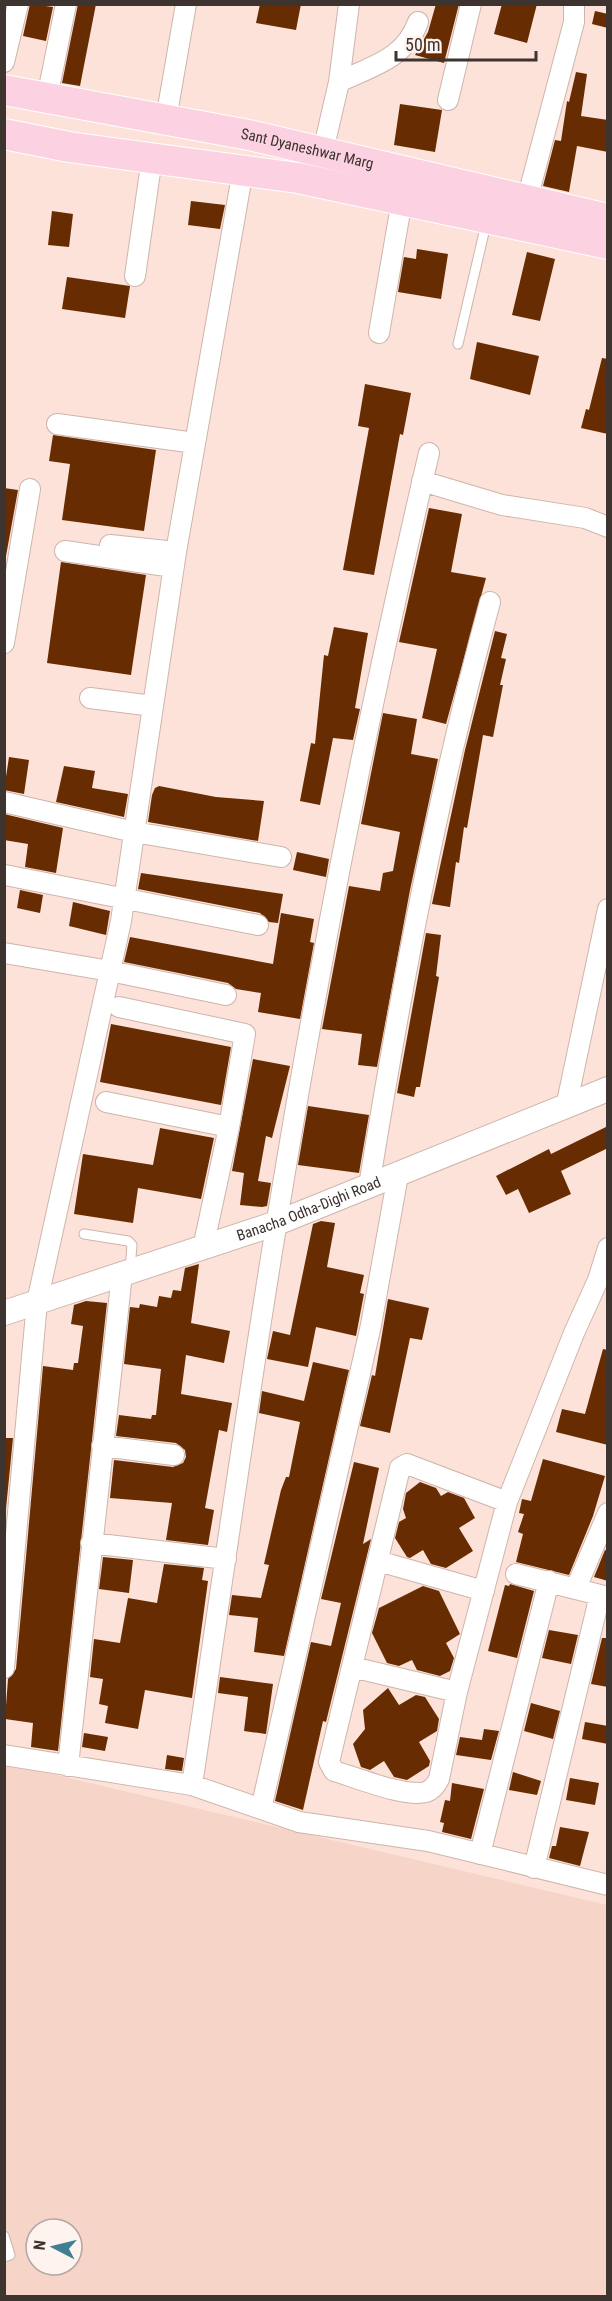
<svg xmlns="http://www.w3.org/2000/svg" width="612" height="2301" viewBox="0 0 612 2301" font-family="'Roboto Condensed',sans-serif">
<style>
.built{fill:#f6d4c7;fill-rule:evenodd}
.building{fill:#672c01}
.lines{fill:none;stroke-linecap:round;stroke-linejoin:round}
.service-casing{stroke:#ceb5ab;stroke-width:11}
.minor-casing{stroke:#ceb5ab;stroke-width:22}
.tertiary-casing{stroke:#ceb5ab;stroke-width:26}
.primary-casing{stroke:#fff;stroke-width:32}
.service{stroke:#fff;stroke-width:9}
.minor{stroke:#fff;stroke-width:20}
.tertiary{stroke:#fff;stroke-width:24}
.primary{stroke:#fcd2e3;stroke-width:30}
.labels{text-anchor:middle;stroke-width:6;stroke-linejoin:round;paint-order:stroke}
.street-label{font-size:15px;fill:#3d332f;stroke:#fef3ef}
</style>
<rect width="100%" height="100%" fill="#fce2d8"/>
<path class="built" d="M5 1763 607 1905V2296H5ZM36 2229H72V2265H36Z"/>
<path class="building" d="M30 4 53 7 46 41 23 36Z
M78 4H96L80 86 62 83Z
M260 4H301L296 30 256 23Z
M436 4H459L444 63 415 55 428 32Z
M502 4H537L527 43 494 34Z
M595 11 608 14V28L592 24Z
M576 72 587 74 581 116 608 120V152L577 146 569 192 543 186 555 140 561 141 567 101 569 102Z
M400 104 442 110 435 152 394 145Z
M191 201 225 205 220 229 188 225Z
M52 211 73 214 69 247 48 245Z
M417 249 448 254 441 299 398 292 404 257 416 259Z
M527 252 555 259 540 321 512 315Z
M67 277 130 286 125 318 62 309Z
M477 342 539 356 530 395 470 379Z
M602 358 608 359V434L581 428 586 409 589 410Z
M365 384 411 393 403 435 400 434 374 575 343 570 369 428 358 426Z
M53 435 156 450 144 531 62 520 70 464 49 461Z
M4 488 18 490 6 556H4Z
M429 508 462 514 451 572 486 578 446 724 422 718 437 649 399 642Z
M61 562 146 575 131 675 47 663Z
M334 627 368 633 355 708 360 709 353 740 333 738 320 805 300 801 311 743 315 744 324 655 328 656Z
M495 631 507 634 501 658 506 659 500 685H503L493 737 483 735 467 828 464 827 459 863 456 862 450 907 432 904 465 750Z
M383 713 417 719 411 754 438 759 410 890 377 1067 358 1065 362 1034 322 1029 349 886 380 891 383 873 393 871 400 832 361 824Z
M9 757 29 760 24 794 4 790Z
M64 766 95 771 92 788 128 794 124 817 56 802Z
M159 786 216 797 264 801 258 841 148 822 152 795 155 788Z
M4 814 63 828 56 873 25 867 28 844 4 840Z
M297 852 329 859 326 877 293 870Z
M141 873 283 894 278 923 269 922 260 913 138 889Z
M20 890 43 895 40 913 17 908Z
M73 902 110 911 106 935 69 926Z
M281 913 314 919 310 942 314 943 300 1019 258 1012 261 993 236 989 228 983 124 962 130 937 273 964Z
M426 933 441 935 436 976 439 977 420 1087H416L414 1097 397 1093Z
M111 1024 231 1047 221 1105 100 1082Z
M253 1059 290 1066 272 1138 266 1136 258 1181 271 1183 267 1206 262 1207 240 1205 244 1173 232 1171Z
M308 1106 369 1115 359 1173 298 1165Z
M608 1126V1148L561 1171 571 1194 529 1213 518 1189 506 1195 496 1176 549 1149 551 1154Z
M160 1128 214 1138 201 1199 138 1188 133 1223 74 1214 83 1154 153 1165Z
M321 1221 335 1223 327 1267 364 1275 360 1293 364 1294 356 1336 316 1327 308 1367 267 1359 273 1331 290 1335 313 1224Z
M199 1264 191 1323 230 1331 224 1363 186 1355 181 1394 232 1403 227 1432 219 1430 205 1508 214 1510 208 1545 166 1540 172 1503 110 1498 114 1460 173 1467 183 1463 186 1457 185 1450 176 1443 116 1436 119 1415 151 1419 152 1415H156L161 1369 124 1364 130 1307 139 1308 140 1304 157 1307 159 1296 171 1298 173 1290 181 1291 185 1268Z
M388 1299 429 1308 422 1340 410 1338 390 1433 360 1426 372 1375 375 1376Z
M86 1301 107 1303 58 1751 31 1747 33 1723 5 1719 8 1679 16 1669 43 1366 73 1370 74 1363H78L83 1326 71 1324 74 1305Z
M603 1349 608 1350V1445L556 1432 562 1409 585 1414Z
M313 1362 349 1370 284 1656 254 1652 258 1618 229 1615 232 1595 261 1598 269 1565 264 1564 281 1490 286 1477H289L300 1422 259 1413 262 1391 304 1401Z
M4 1438H13L4 1529Z
M543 1459 605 1476 593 1516 569 1575 516 1562 523 1534 518 1532 524 1514 519 1513 522 1499 531 1501Z
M354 1462 379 1468 363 1544 371 1539 326 1722 323 1721 303 1810 275 1801 311 1642 331 1646 341 1603 321 1599Z
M420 1482 436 1488 441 1496 448 1492 464 1498 475 1518 459 1528 473 1551 446 1568 431 1564 423 1550 410 1558 407 1557 395 1538 399 1522 406 1518 403 1509 406 1493Z
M605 1550 608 1551V1581L594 1577Z
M103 1557 133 1560 129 1593 99 1589Z
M164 1564 204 1568 202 1580 208 1581 192 1698 145 1690 138 1729 105 1723 108 1706 99 1704 103 1679 90 1677 94 1639 120 1643 128 1598 157 1603Z
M510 1584 534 1591 517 1658 488 1651 505 1585 509 1586Z
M423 1586 439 1591 460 1634 446 1643 454 1658 450 1671 440 1676 417 1670 412 1660 399 1666 387 1663 372 1633 379 1608Z
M549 1630 578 1635 571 1664 542 1658Z
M602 1638H608V1687L591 1684Z
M220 1677 273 1684 266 1734 244 1731 248 1697 218 1693Z
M388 1688 399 1705 416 1695 425 1697 439 1719 437 1731 419 1742 430 1761 429 1766 407 1780 394 1777 384 1761 370 1770 361 1767 353 1744 365 1729 363 1710Z
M531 1703 560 1711 553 1739 524 1731Z
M585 1722 608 1726V1744L582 1739Z
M484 1729 499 1731 491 1760 456 1755 460 1737 482 1740Z
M84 1733 108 1737 105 1751 82 1747Z
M167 1755 184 1758 182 1771 165 1769Z
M513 1772 541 1781 537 1795 509 1790Z
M570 1778 599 1783 595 1805 566 1800Z
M452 1783 484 1789 471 1839 442 1832 444 1823 440 1822 445 1800 450 1801Z
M560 1827 589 1832 580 1866 549 1858 552 1846H556Z"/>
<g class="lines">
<g class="service-casing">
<path id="service" d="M458 344 486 224
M84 1234 128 1241 132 1245 130 1270
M4 2236 10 2255 4 2257"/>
</g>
<g class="minor-casing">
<path id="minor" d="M4 62 18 4
M339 82C372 66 405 59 418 22
M47 98 66 4
M448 100 471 4
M166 119 186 4
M320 164 339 82 349 4
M524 211 574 22V4
M135 276 152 158
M379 333 402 200
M57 424 195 443
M422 481 502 505 585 518 608 527
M110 545 176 552
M65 551 173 567
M4 643 30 489
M90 698 153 706
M4 802 134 832 281 857
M5 875 258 925
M4 953 110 971 226 995
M119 1007 245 1034 229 1127
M106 1102 229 1127 203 1248
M566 1107 608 909
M369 1186C401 988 437 796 490 602
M102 1446 174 1455
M507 1502 407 1464 400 1468 329 1762 334 1771C355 1777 406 1798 426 1792 432 1790 436 1785 439 1779L457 1692 507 1502 574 1333 598 1280 608 1248
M91 1543 226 1559
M378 1561 484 1591
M516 1574 608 1597
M576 1588 608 1513
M352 1667 457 1692
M4 1668 37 1302 121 921 176 552 243 170
M4 1755 192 1785 299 1822 428 1841 608 1885
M68 1766 122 1274
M192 1785C232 1516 269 1246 319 979 351 803 388 628 429 453
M261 1809 371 1325 398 1175
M480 1854 549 1581
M534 1868 600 1595"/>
</g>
<g class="tertiary-casing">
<g id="tertiary">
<path id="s1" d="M4 1313 277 1223 608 1089"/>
</g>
</g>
<g class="primary-casing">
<g id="primary">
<path id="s2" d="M4 90 249 135 608 219"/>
<path d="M4 134 69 147 298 178 608 244"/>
</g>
</g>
<use href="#service" class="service"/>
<use href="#minor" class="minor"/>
<use href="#tertiary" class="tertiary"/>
<use href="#primary" class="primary"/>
</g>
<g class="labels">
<g class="street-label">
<text dy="5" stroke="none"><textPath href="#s2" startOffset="309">Sant Dyaneshwar Marg</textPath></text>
<text dy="5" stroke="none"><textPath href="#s1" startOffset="322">Banacha Odha-Dighi Road</textPath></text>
</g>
</g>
<rect width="612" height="2301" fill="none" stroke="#3d332f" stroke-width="12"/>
<g transform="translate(54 2247) rotate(277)"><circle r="28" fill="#fef3ef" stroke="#b1a6a2" stroke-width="1.5"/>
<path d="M0-4.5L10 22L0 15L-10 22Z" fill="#407e94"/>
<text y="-9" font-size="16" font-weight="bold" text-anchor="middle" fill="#3d332f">N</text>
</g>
<path d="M396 51v9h140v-9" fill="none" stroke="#3d332f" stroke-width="3"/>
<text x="405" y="51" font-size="18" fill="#3d332f" stroke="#fef3ef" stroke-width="4.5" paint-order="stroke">50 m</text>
</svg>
